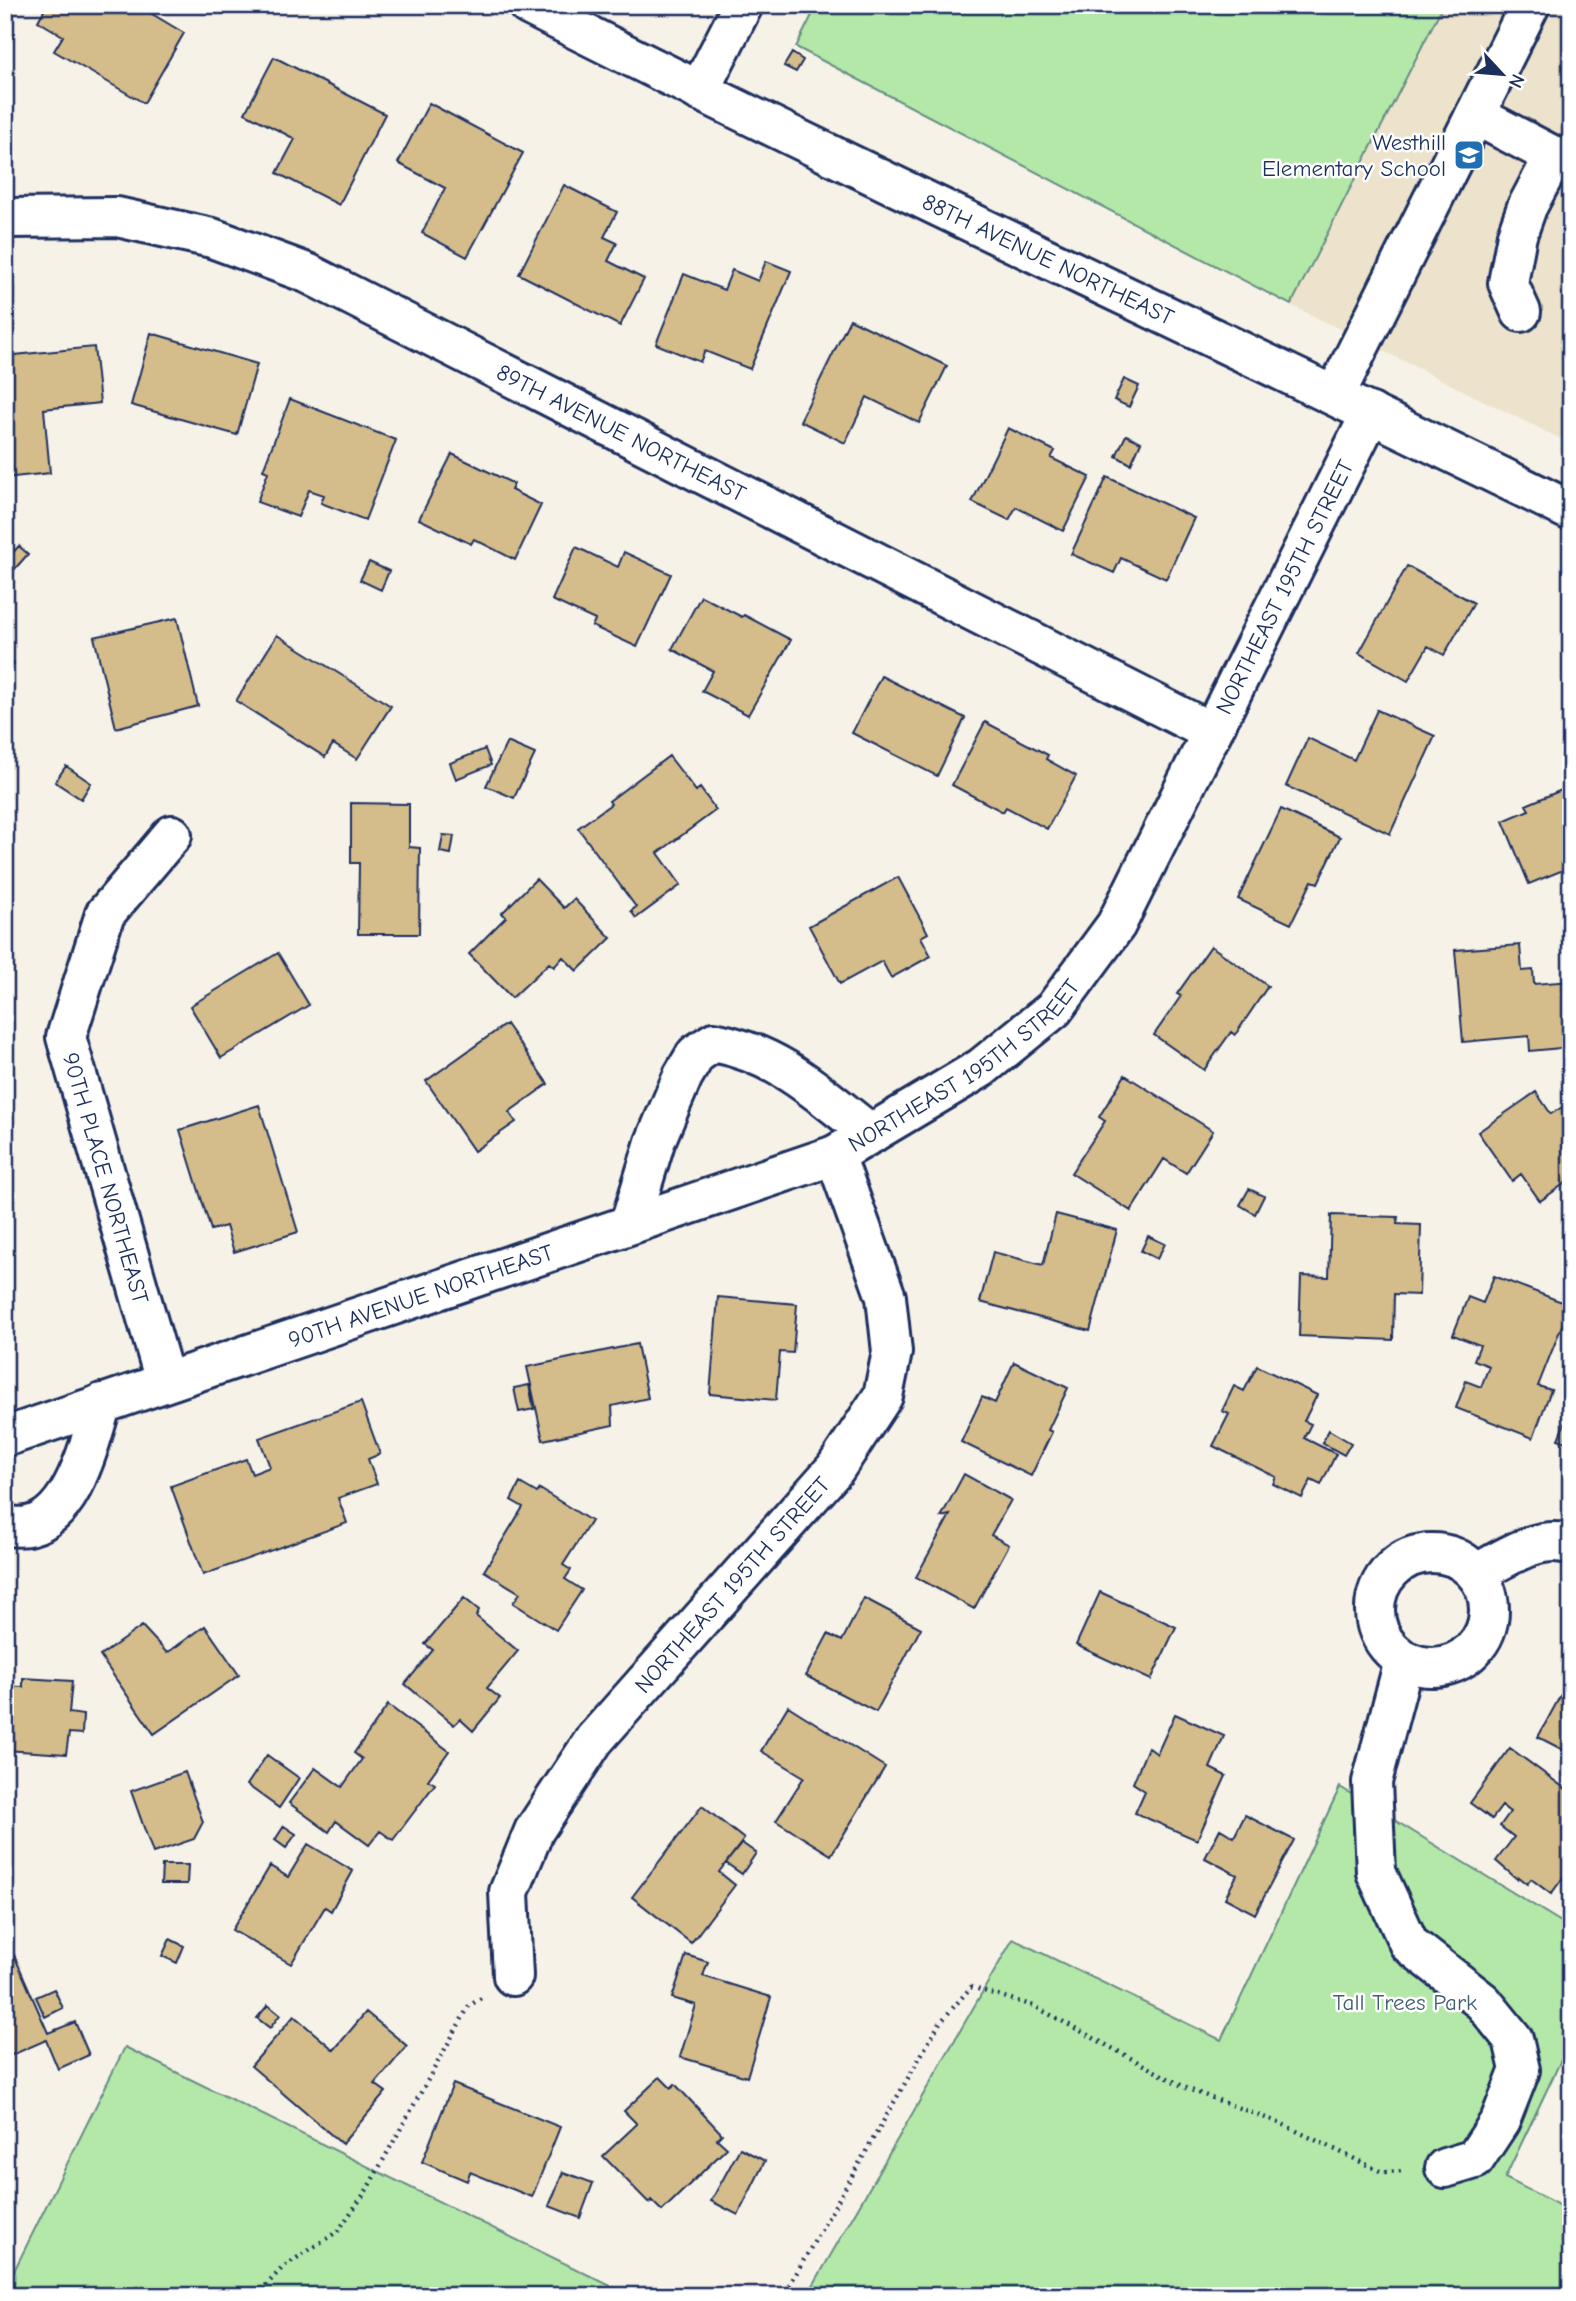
<svg xmlns="http://www.w3.org/2000/svg" width="1576" height="2301" viewBox="0 0 1576 2301" font-family="'Comic Neue',sans-serif">
<style>
.built{fill:#ede2cc}
.green{fill:#b3e8a9;stroke:#678c84;stroke-width:2}
.building{fill:#d5bc8b;stroke:#1b2f5e;stroke-width:2}
.lines{fill:none;stroke-linecap:round;stroke-linejoin:round}
.minor-casing{stroke:#1b2f5e;stroke-width:44}
.path{stroke:#1b2f5e;stroke-width:4.5;stroke-dasharray:2 5;stroke-linecap:butt}
.minor{stroke:#fff;stroke-width:38}
.labels{text-anchor:middle;stroke-width:5;stroke-linejoin:round;paint-order:stroke}
.poi-label{font-size:23px;fill:#1b2f5e;stroke:#fff;text-anchor:end}
.street-label{font-size:23px;fill:#1b2f5e;stroke:#fff}
.park-label{font-size:23px;fill:#415d71;stroke:#fff}
</style>
<rect width="100%" height="100%" fill="#f7f2e8"/>
<filter id="ink" filterUnits="userSpaceOnUse"><feTurbulence type="fractalNoise" baseFrequency=".0143" numOctaves="2"/><feDisplacementMap in="SourceGraphic" scale="14" xChannelSelector="R" yChannelSelector="G"/><feConvolveMatrix kernelMatrix="1 2 1 2 8 2 1 2 1" color-interpolation-filters="sRGB"/></filter>
<g filter="url(#ink)">
<path class="built" d="M1443 5H1571V444L1291 305Z"/>
<path class="green" d="M817 5H1443L1291 305 796 47Z
M1340 1787 1571 1928V2039L1505 2178 1571 2211V2296H807L1013 1939 1221 2040Z
M125 2047 631 2296H5V2289Z"/>
<path class="building" d="M47 5H137L184 33 144 103 54 51 63 36 38 21Z
M240 5H262L257 14Z
M792 53 803 60 796 72 784 66Z
M274 57 385 114 339 205 277 173 295 139 245 113Z
M429 103 523 153 467 257 422 233 445 188 398 163Z
M564 185 617 212 604 237 617 243 608 261 644 279 620 326 519 274Z
M766 261 791 271 750 369 705 351 700 362 656 344 684 274 724 290 732 270 758 281Z
M850 319 947 366 919 423 867 397 845 443 800 421Z
M151 333 257 364 237 435 131 405Z
M94 347 100 403 44 409 50 473 5 478V356Z
M1124 379 1139 386 1129 407 1114 400Z
M290 399 396 440 365 520 321 503 324 495 309 490 298 517 257 502 268 472 263 470Z
M1008 428 1055 451 1051 458 1090 477 1063 531 1016 507 1009 520 972 502Z
M1126 435 1141 442 1131 464 1116 456Z
M452 454 514 484 511 490 541 505 515 560 474 539 471 544 419 519Z
M1107 477 1194 518 1166 579 1121 558 1114 573 1071 554Z
M5 514 13 528 5 532Z
M19 546 28 554 5 580V561Z
M576 547 618 567 624 552 671 574 637 647 592 626 595 620 552 600Z
M369 562 389 571 381 590 360 580Z
M1407 566 1474 603 1444 655 1428 646 1408 681 1359 653Z
M701 596 742 617 744 615 791 640 748 715 702 691 713 671 672 649Z
M177 618 198 706 116 728 94 637Z
M277 635 391 706 357 759 333 744 325 757 236 701Z
M5 649 14 664 5 669Z
M881 676 965 718 937 776 852 733Z
M1377 710 1435 736 1390 834 1286 786 1308 738 1354 760Z
M985 722 1048 755 1046 759 1076 776 1047 829 1006 807 1003 812 952 785Z
M507 742 535 754 514 798 486 786Z
M485 749 491 765 456 779 450 763Z
M669 756 696 791 700 788 716 810 658 853 681 885 636 918 631 911 636 907 578 828 611 804 609 801Z
M66 766 91 783 81 799 55 782Z
M1571 786V873L1568 868 1529 884 1503 821 1529 810 1526 805Z
M351 803 409 804V847L420 848 419 934H358L359 863H351Z
M1281 809 1340 837 1318 883 1312 881 1291 924 1238 899Z
M443 835 454 836 451 854 440 852Z
M898 877 928 933 921 937 931 956 891 978 882 961 840 984 809 926Z
M536 879 564 908 574 899 611 938 577 971 563 957 554 967 549 963 512 998 469 954 506 917 502 913Z
M1520 945 1522 971 1533 970 1534 984 1571 981V1047L1530 1051 1529 1036 1463 1042 1455 950Z
M1211 946 1268 986 1235 1035 1231 1032 1204 1070 1154 1035 1181 996 1177 994Z
M278 953 309 1005 221 1058 190 1006Z
M506 1024 548 1084 509 1112 516 1122 474 1151 426 1081Z
M1125 1075 1213 1131 1186 1173 1164 1159 1131 1211 1071 1173 1105 1121 1099 1117Z
M1536 1092 1551 1114 1564 1106 1571 1116V1179L1540 1201 1521 1174 1512 1181 1478 1132Z
M259 1105 298 1232 234 1252 226 1226 211 1230 180 1130Z
M1249 1189 1264 1196 1255 1214 1240 1205Z
M1056 1214 1117 1230 1090 1331 980 1302 993 1252 1043 1265Z
M1331 1215 1398 1217 1397 1224 1421 1225 1419 1295 1394 1294 1393 1340 1299 1336 1301 1276 1329 1277Z
M1148 1236 1165 1244 1157 1259 1141 1251Z
M1494 1276 1570 1305 1538 1386 1551 1390 1533 1438 1456 1408 1466 1381 1481 1387 1489 1366 1474 1360 1480 1345 1453 1335 1468 1297 1483 1303Z
M718 1297 797 1304 793 1353 780 1352 776 1400 710 1394Z
M637 1344 648 1398 612 1406 613 1425 543 1440 527 1367Z
M1014 1362 1068 1388 1048 1430 1052 1432 1031 1476 961 1442 982 1397 995 1403Z
M1257 1366 1317 1395 1304 1421 1311 1424 1304 1438 1336 1454 1321 1485 1311 1480 1302 1498 1273 1484 1276 1477 1213 1446 1229 1414 1222 1411 1234 1386 1244 1391Z
M529 1385 534 1409 519 1412 514 1388Z
M361 1402 380 1454 368 1459 377 1484 338 1498 347 1523 203 1575 171 1486 246 1459 252 1474 270 1467 259 1438Z
M1571 1408V1444L1558 1439Z
M1329 1430 1351 1443 1344 1455 1322 1443Z
M964 1474 1011 1500 991 1535 1009 1545 974 1609 916 1577 950 1515 941 1517Z
M520 1483 537 1493 540 1489 591 1521 563 1565 571 1570 565 1579 582 1590 556 1630 513 1603 520 1593 484 1571 523 1507 511 1500Z
M1100 1592 1176 1627 1151 1680 1076 1645Z
M464 1598 479 1610 476 1616 518 1651 487 1688 500 1698 473 1731 460 1719 454 1725 405 1684 433 1650 425 1644Z
M864 1598 921 1628 876 1712 806 1676 828 1634 842 1641Z
M142 1626 167 1653 205 1626 239 1675 154 1734 100 1656Z
M23 1678 72 1681 69 1713 83 1715 82 1734 69 1733 66 1754 5 1750V1686L23 1687Z
M1563 1691 1571 1696V1754L1538 1737Z
M388 1705 449 1751 428 1780 435 1784 393 1840 380 1831 369 1845 336 1821 329 1832 289 1803 315 1768 342 1787 362 1759 354 1753Z
M788 1706 885 1767 831 1855 776 1821 804 1777 761 1751Z
M1175 1714 1224 1736 1210 1768 1226 1776 1197 1840 1135 1813 1145 1791 1133 1783 1148 1747 1157 1754Z
M1510 1748 1571 1793V1878L1565 1875 1551 1894 1531 1879 1527 1884 1518 1877 1517 1879 1496 1861 1514 1837 1500 1826 1510 1812 1502 1806 1492 1819 1470 1803Z
M267 1755 299 1778 279 1808 247 1785Z
M185 1772 203 1822 194 1839 153 1853 131 1791Z
M702 1806 744 1839 719 1872 735 1885 691 1943 632 1897Z
M1245 1815 1294 1840 1255 1914 1225 1898 1237 1875 1205 1858 1220 1829 1234 1837Z
M284 1826 296 1834 286 1848 275 1840Z
M742 1843 756 1853 742 1874 726 1863Z
M308 1844 353 1871 331 1911 325 1907 291 1964 232 1930 270 1866 288 1877Z
M162 1865H188L187 1884H161Z
M170 1939 184 1946 177 1963 162 1956Z
M14 1955 48 2033 75 2022 89 2055 58 2069 46 2040 5 2058V1959Z
M686 1955 708 1962 703 1976 771 1997 747 2077 680 2057 696 2005 672 1998Z
M54 1989 63 2008 45 2017 36 1997Z
M268 2005 280 2015 270 2028 257 2018Z
M366 2012 407 2046 375 2084 386 2092 342 2144 251 2066 294 2016 334 2050Z
M660 2077 671 2088 675 2084 722 2134 717 2139 727 2148 662 2211 651 2200 649 2203 603 2156 637 2124 624 2111Z
M453 2084 560 2127 532 2197 470 2172 467 2181 422 2162Z
M1571 2140V2163L1562 2158Z
M740 2148 765 2161 738 2215 711 2201Z
M563 2172 593 2183 580 2218 549 2206Z"/>
<g class="lines">
<g class="minor-casing">
<g id="minor">
<path id="s1" d="M528 5C873 180 1224 340 1571 511"/>
<path d="M699 91 743 5"/>
<path d="M1475 115 1571 165"/>
<path id="s2" d="M5 218 117 217 212 238 307 273 1211 732"/>
<path d="M1521 312 1508 283 1517 235 1527 207 1554 156"/>
<path d="M1335 395 1530 5"/>
<path d="M630 1224 655 1142 683 1076 696 1054 714 1042C782 1056 818 1093 871 1134"/>
<path d="M165 1381 66 1037 105 914 172 835"/>
<path id="s3" d="M5 1437 835 1155"/>
<path d="M5 1525C69 1541 88 1447 102 1403"/>
<circle cx="1432" cy="1610" r="57"/>
<path d="M1477 1573C1504 1559 1540 1533 1571 1545"/>
<path d="M1404 1661 1372 1782 1376 1872 1409 1944 1483 2002 1513 2039 1520 2070 1500 2121 1475 2159 1445 2168"/>
<path id="s4" d="M513 1976 509 1892 534 1831 594 1740 835 1469 883 1396 892 1352 886 1297 835 1155 981 1068 1054 1009 1116 925 1371 413"/>
</g>
</g>
<path class="path" d="M256 2296 283 2267 338 2231 366 2191 469 2006 481 1998
M780 2296 790 2284 939 2024 971 1987 1034 2006 1188 2089 1282 2124 1382 2172 1405 2171"/>
<use href="#minor" class="minor"/>
</g>
</g>
<defs>
<g id="school-square" transform="scale(1.575)"><rect x="-9" y="-9" width="18" height="18" rx="4" fill="#1f6fb2" stroke="#fff"/><path d="M0-5L7-2L0 1L-7-2ZM-4 1L0 2.5L4 1V4Q0 6-4 4Z" fill="#fff"/></g>
</defs>
<g fill-rule="evenodd">
<use href="#school-square" x="1469" y="155"/>
</g>
<g class="labels">
<g class="poi-label">
<text x="1446" y="150">Westhill<tspan x="1446" dy="26">Elementary School</tspan></text>
</g>
<g class="street-label">
<text dy="8" stroke="none"><textPath href="#s1" startOffset="579">88TH AVENUE NORTHEAST</textPath></text>
<text dy="8" stroke="none"><textPath href="#s2" startOffset="663">89TH AVENUE NORTHEAST</textPath></text>
<text dy="8" stroke="none"><textPath href="#s4" startOffset="1706">NORTHEAST 195TH STREET</textPath></text>
<text dy="8" stroke="none"><textPath href="#s4" startOffset="1118">NORTHEAST 195TH STREET</textPath></text>
<text transform="translate(106 1178) rotate(74)" y="8">90TH PLACE NORTHEAST</text>
<text dy="8" stroke="none"><textPath href="#s3" startOffset="439">90TH AVENUE NORTHEAST</textPath></text>
<text dy="8" stroke="none"><textPath href="#s4" startOffset="467">NORTHEAST 195TH STREET</textPath></text>
</g>
<g class="park-label">
<text x="1405" y="2010">Tall Trees Park</text>
</g>
</g>
<rect width="1576" height="2301" fill="none" stroke="#fff" stroke-width="28"/>
<rect x="14" y="14" width="1548" height="2273" fill="none" stroke="#1b2f5e" stroke-width="2.5" filter="url(#ink)"/>
<g transform="translate(1502 74) rotate(116)" stroke="#ffffff" stroke-width="5" paint-order="stroke">
<path d="M0-5L12 26L0 18L-12 26Z" fill="#1b2f5e"/>
<text y="-10" font-size="19" font-weight="bold" text-anchor="middle" fill="#1b2f5e">N</text>
</g>
</svg>
